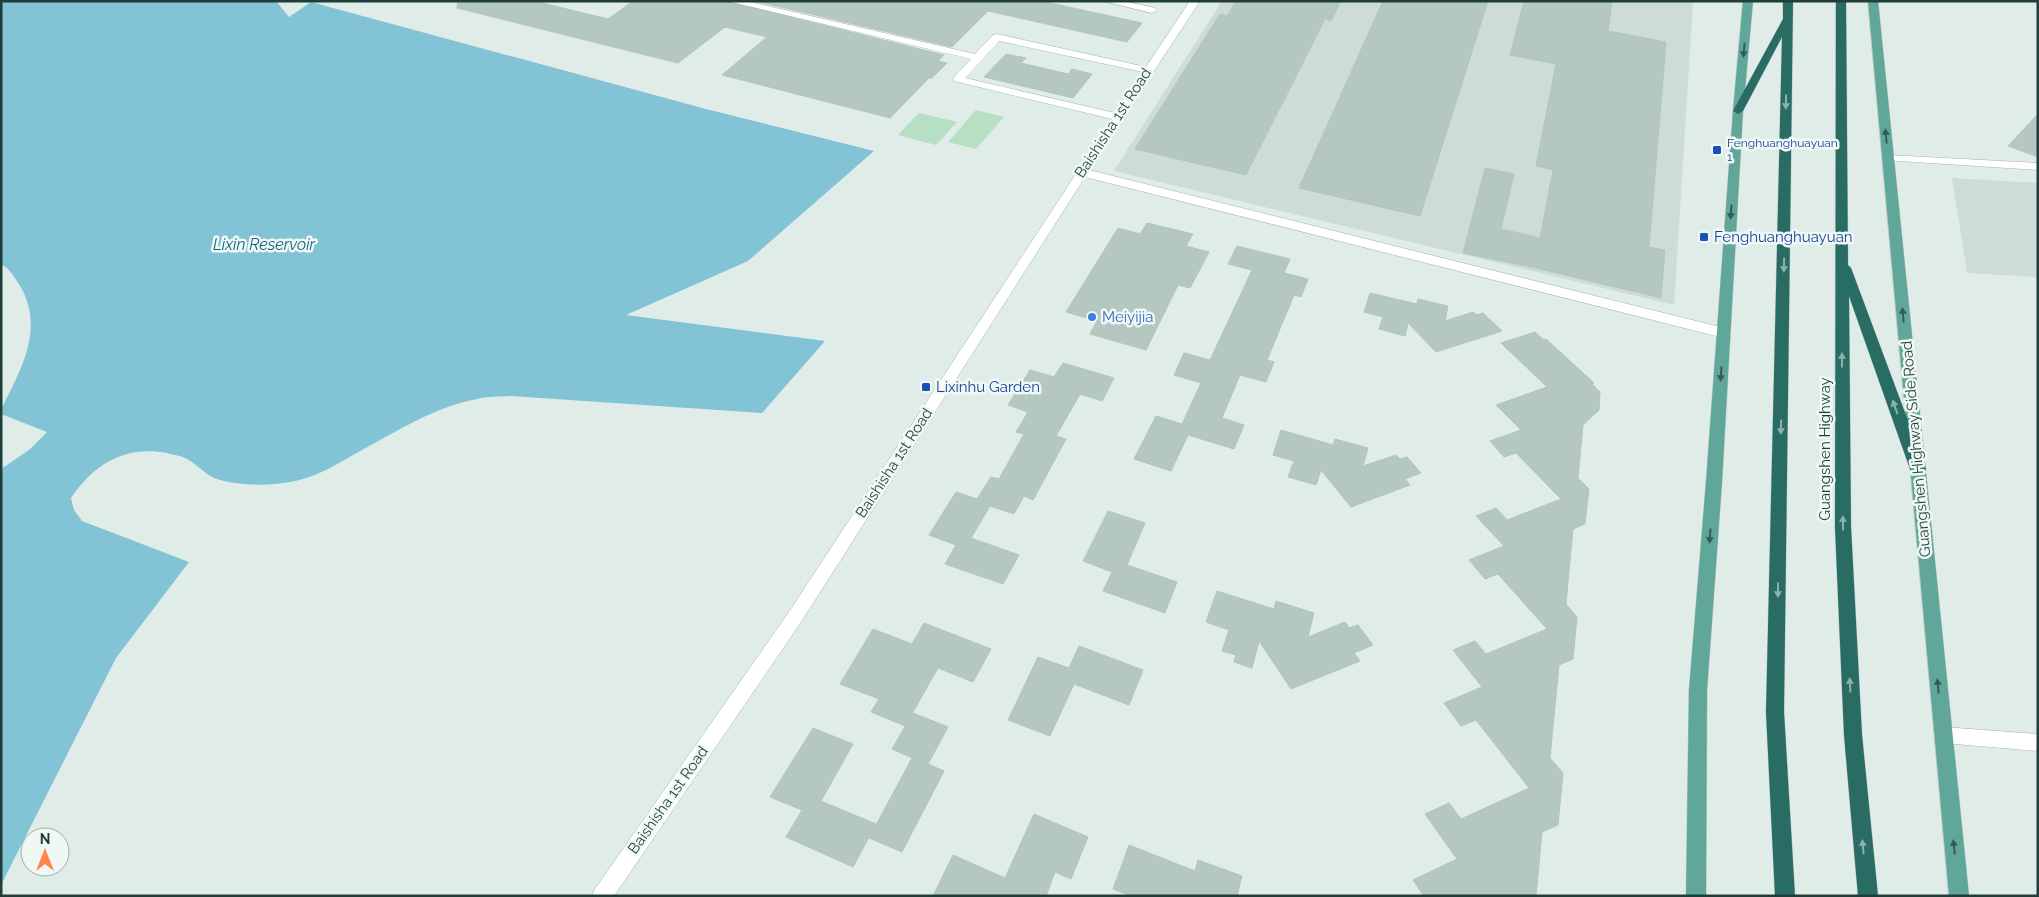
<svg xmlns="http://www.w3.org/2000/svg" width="2039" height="897" viewBox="0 0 2039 897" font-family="Raleway,sans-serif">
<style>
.built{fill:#cddcd6}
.green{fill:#b6dfc4}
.water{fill:#82c3d6}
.building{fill:#b4c7c1;stroke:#b1c6bf}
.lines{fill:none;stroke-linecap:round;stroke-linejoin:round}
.minor-casing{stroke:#a2b4af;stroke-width:1}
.major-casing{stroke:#c0c9c7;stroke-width:1}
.highway-casing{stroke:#c0c9c7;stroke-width:1}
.minor{fill:#fff;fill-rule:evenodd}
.major{fill:#60a699;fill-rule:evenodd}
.highway{fill:#286c64;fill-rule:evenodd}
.oneway{fill:#325d55}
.oneway2{fill:#8cb2ac}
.transit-dot{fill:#1a4fb4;stroke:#f0f8f5;stroke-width:2}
.shop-dot{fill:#3f7fe0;stroke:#f0f8f5;stroke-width:2}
.labels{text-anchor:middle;stroke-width:5;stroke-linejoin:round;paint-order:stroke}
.far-transit-label{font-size:12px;fill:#164399;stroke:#f0f8f5;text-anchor:start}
.street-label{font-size:15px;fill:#1f3e38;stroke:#f0f8f5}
.transit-label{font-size:15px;fill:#164399;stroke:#f0f8f5;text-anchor:start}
.shop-label{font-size:15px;fill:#366cbe;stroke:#f0f8f5;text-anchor:start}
.water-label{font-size:16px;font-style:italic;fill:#14647e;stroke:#f0f8f5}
</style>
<rect width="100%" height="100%" fill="#dfece7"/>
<path class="built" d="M1222 1H1693L1674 305 1114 171Z
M1952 178 2038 183V277L1967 273Z"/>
<path class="green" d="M976 110 1004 117 976 149 948 142Z
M919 113 957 122 936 145 898 135Z"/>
<path class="water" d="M1 1H276L289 17 311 2 706 109 874 151 748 261 626 315 825 341 762 413 511 396C500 397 488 396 477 399 434 407 398 431 360 451 339 463 319 476 295 481 272 486 242 486 220 480 205 476 198 464 185 458 179 455 173 455 167 453 125 445 94 464 71 498L74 510 82 521 189 562 116 658 1 885V469L29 450 47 432 1 414V410C21 369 46 328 19 284 13 276 10 268 1 265Z"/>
<path class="building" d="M458 1H534L608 19 633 1H725L944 55 938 61 947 63 932 78H929L890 118 722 75 767 37 725 27 678 63 457 8Z
M755 1H1041L1142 23 1127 42 988 11 952 47Z
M1236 1H1341L1331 21 1325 19 1246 175 1135 149 1220 14 1227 16Z
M1383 1H1488L1420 216 1299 188Z
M1524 1H1612L1608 31 1666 42 1649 247 1665 250 1661 298 1536 268 1463 253 1485 168 1514 174 1501 229 1540 238 1553 170 1536 166 1556 64 1510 55Z
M1006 54 1026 58 1021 63 1068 74 1072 69 1092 74 1073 98 984 77Z
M2038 114V157L2008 146Z
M1147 223 1193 234 1186 246 1209 252 1190 288 1178 285 1146 350 1090 334 1097 321 1066 312 1118 228 1140 234Z
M1237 246 1290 259 1284 273 1308 279 1301 297 1294 295 1267 360 1274 362 1266 382 1240 375 1222 418 1244 425 1234 449 1188 435 1171 471 1134 459 1156 416 1182 424 1201 383 1174 375 1184 353 1210 360 1252 270 1228 264Z
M1370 293 1417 304 1418 299 1448 306 1445 321 1473 312 1477 315 1483 313 1502 331 1436 352 1408 323 1405 336 1379 329 1383 317 1364 312Z
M1535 332 1544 340 1546 339 1594 383 1592 384 1600 392 1599 410 1583 425 1578 478 1589 489 1587 506 1585 524 1573 529 1566 604 1577 617 1573 659 1559 665 1550 758 1563 773 1558 825 1542 832 1536 896H1424L1413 880 1457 859 1425 814 1449 803 1461 819 1529 788 1476 720 1461 726 1444 703 1482 687 1453 650 1475 641 1486 654 1547 629 1498 574 1485 579 1469 560 1504 546 1476 516 1496 508 1507 520 1561 499 1516 453 1504 457 1490 441 1521 430 1496 405 1547 387 1501 343Z
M1063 363 1114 378 1102 401 1080 394 1056 436 1066 439 1033 500 1024 496 1014 514 990 506 971 538 1019 555 1003 584 945 564 956 545 929 535 956 492 977 499 991 477 999 479 1024 434 1016 432 1028 412 1008 405 1030 370 1054 377Z
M1281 430 1333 445 1335 439 1368 448 1363 466 1396 455 1400 459 1407 457 1421 473 1405 479 1410 485 1351 507 1321 470 1316 485 1288 477 1294 461 1273 455Z
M1108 511 1145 523 1127 565 1177 582 1165 613 1103 591 1112 572 1083 561Z
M1217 591 1274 609 1276 601 1314 613 1308 637 1345 622 1349 628 1358 625 1373 645 1354 653 1360 661 1291 689 1259 641 1252 668 1234 662 1236 655 1222 651 1229 630 1206 622Z
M924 623 991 649 973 682 938 668 905 726 871 712 879 699 840 684 873 629 912 644Z
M1079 646 1143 670 1129 705 1074 684 1050 736 1008 720 1038 657 1069 668Z
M913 713 948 727 928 764 944 771 902 852 869 838 912 758 892 749Z
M813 728 853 744 821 801 876 824 853 867 786 837 802 810 770 797Z
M1034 814 1088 837 1071 879 1055 872 1046 896H933L953 855 1005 878Z
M1129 845 1195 871 1198 860 1242 876 1237 896H1131L1113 889Z"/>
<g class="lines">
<g class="minor-casing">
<path id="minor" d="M727 1H746L975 54 993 35 997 34 1146 67 1190 1H1200L1089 170 1724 328 1729 330 1731 333 1729 336 1724 338 1085 177 801 622 614 896H592L595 889 789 612 1112 119 954 81 953 79 954 77 971 59ZM999 41 1143 72 1115 113 965 78Z
M1103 1H1123L1155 8 1157 10 1152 13Z
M1888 155 2038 163V170L1884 160 1882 158Z
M1943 727 2038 734V751L1943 743 1936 741 1934 735 1936 729Z"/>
</g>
<g class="major-casing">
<path id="major" d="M1743 1H1753L1743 111 1722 482 1707 690 1706 896H1686L1689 690 1706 482 1733 111Z
M1868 1H1878L1969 896H1949Z"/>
</g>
<g class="highway-casing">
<path id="highway" d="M1783 1H1793L1784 712 1795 896H1775L1766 712 1782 37 1743 111 1738 114 1733 111 1783 19Z
M1836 1H1846L1848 265 1851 268 1926 469 1923 473 1918 475 1913 473 1910 469 1849 296 1851 527 1862 735 1878 896H1858L1844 735 1835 527Z"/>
</g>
<use href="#minor" class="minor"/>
<use href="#major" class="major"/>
<use href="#highway" class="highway"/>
</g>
<defs><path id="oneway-solid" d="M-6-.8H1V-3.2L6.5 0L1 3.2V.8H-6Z" transform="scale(1.25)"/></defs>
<g class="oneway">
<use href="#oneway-solid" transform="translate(1744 50) rotate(95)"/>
<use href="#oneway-solid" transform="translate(1886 136) rotate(-95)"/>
<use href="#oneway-solid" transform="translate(1731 212) rotate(94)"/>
<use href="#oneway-solid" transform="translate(1903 315) rotate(-95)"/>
<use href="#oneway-solid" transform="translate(1721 374) rotate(94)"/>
<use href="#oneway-solid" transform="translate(1710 536) rotate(94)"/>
<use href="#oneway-solid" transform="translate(1938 686) rotate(-95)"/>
<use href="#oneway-solid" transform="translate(1954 847) rotate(-96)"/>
</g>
<g class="oneway2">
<use href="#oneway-solid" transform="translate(1786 102) rotate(91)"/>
<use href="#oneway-solid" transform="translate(1784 265) rotate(91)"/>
<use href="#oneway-solid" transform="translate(1842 360) rotate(-90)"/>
<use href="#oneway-solid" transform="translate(1895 407) rotate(-110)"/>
<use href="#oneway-solid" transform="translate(1781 427) rotate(91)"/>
<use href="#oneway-solid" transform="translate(1843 523) rotate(-91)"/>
<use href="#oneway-solid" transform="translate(1778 590) rotate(91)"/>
<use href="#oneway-solid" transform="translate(1850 685) rotate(-93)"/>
<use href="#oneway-solid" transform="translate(1863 847) rotate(-95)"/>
</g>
<g class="transit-dot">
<rect x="1712" y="145" width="10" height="10" rx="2.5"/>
<rect x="1699" y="232" width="10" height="10" rx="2.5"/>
<rect x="921" y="382" width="10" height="10" rx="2.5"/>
</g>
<circle class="shop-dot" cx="1092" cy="317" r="5"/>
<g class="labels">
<g class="far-transit-label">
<text x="1727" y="147">Fenghuanghuayuan<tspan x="1727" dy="14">1</tspan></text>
</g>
<g class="street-label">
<text transform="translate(1113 123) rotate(-57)" y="5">Baishisha 1st Road</text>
<text transform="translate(1825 449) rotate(-90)" y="5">Guangshen Highway</text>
<text transform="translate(1916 449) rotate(-95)" y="5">Guangshen Highway Side Road</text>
<text transform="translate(894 463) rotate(-57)" y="5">Baishisha 1st Road</text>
<text transform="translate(668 800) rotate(-55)" y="5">Baishisha 1st Road</text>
</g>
<g class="transit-label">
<text x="1714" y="242">Fenghuanghuayuan</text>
<text x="936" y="392">Lixinhu Garden</text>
</g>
<g class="shop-label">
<text x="1102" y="322">Meiyijia</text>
</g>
<g class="water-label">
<text x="264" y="250">Lixin Reservoir</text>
</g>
</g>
<rect width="2039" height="897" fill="none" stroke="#1f3e38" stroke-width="5"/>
<g transform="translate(45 852)"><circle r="24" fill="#f0f8f5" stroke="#9caea9"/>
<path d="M0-4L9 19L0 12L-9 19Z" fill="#fe854b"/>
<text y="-8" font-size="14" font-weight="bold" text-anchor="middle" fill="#1f3e38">N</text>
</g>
</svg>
